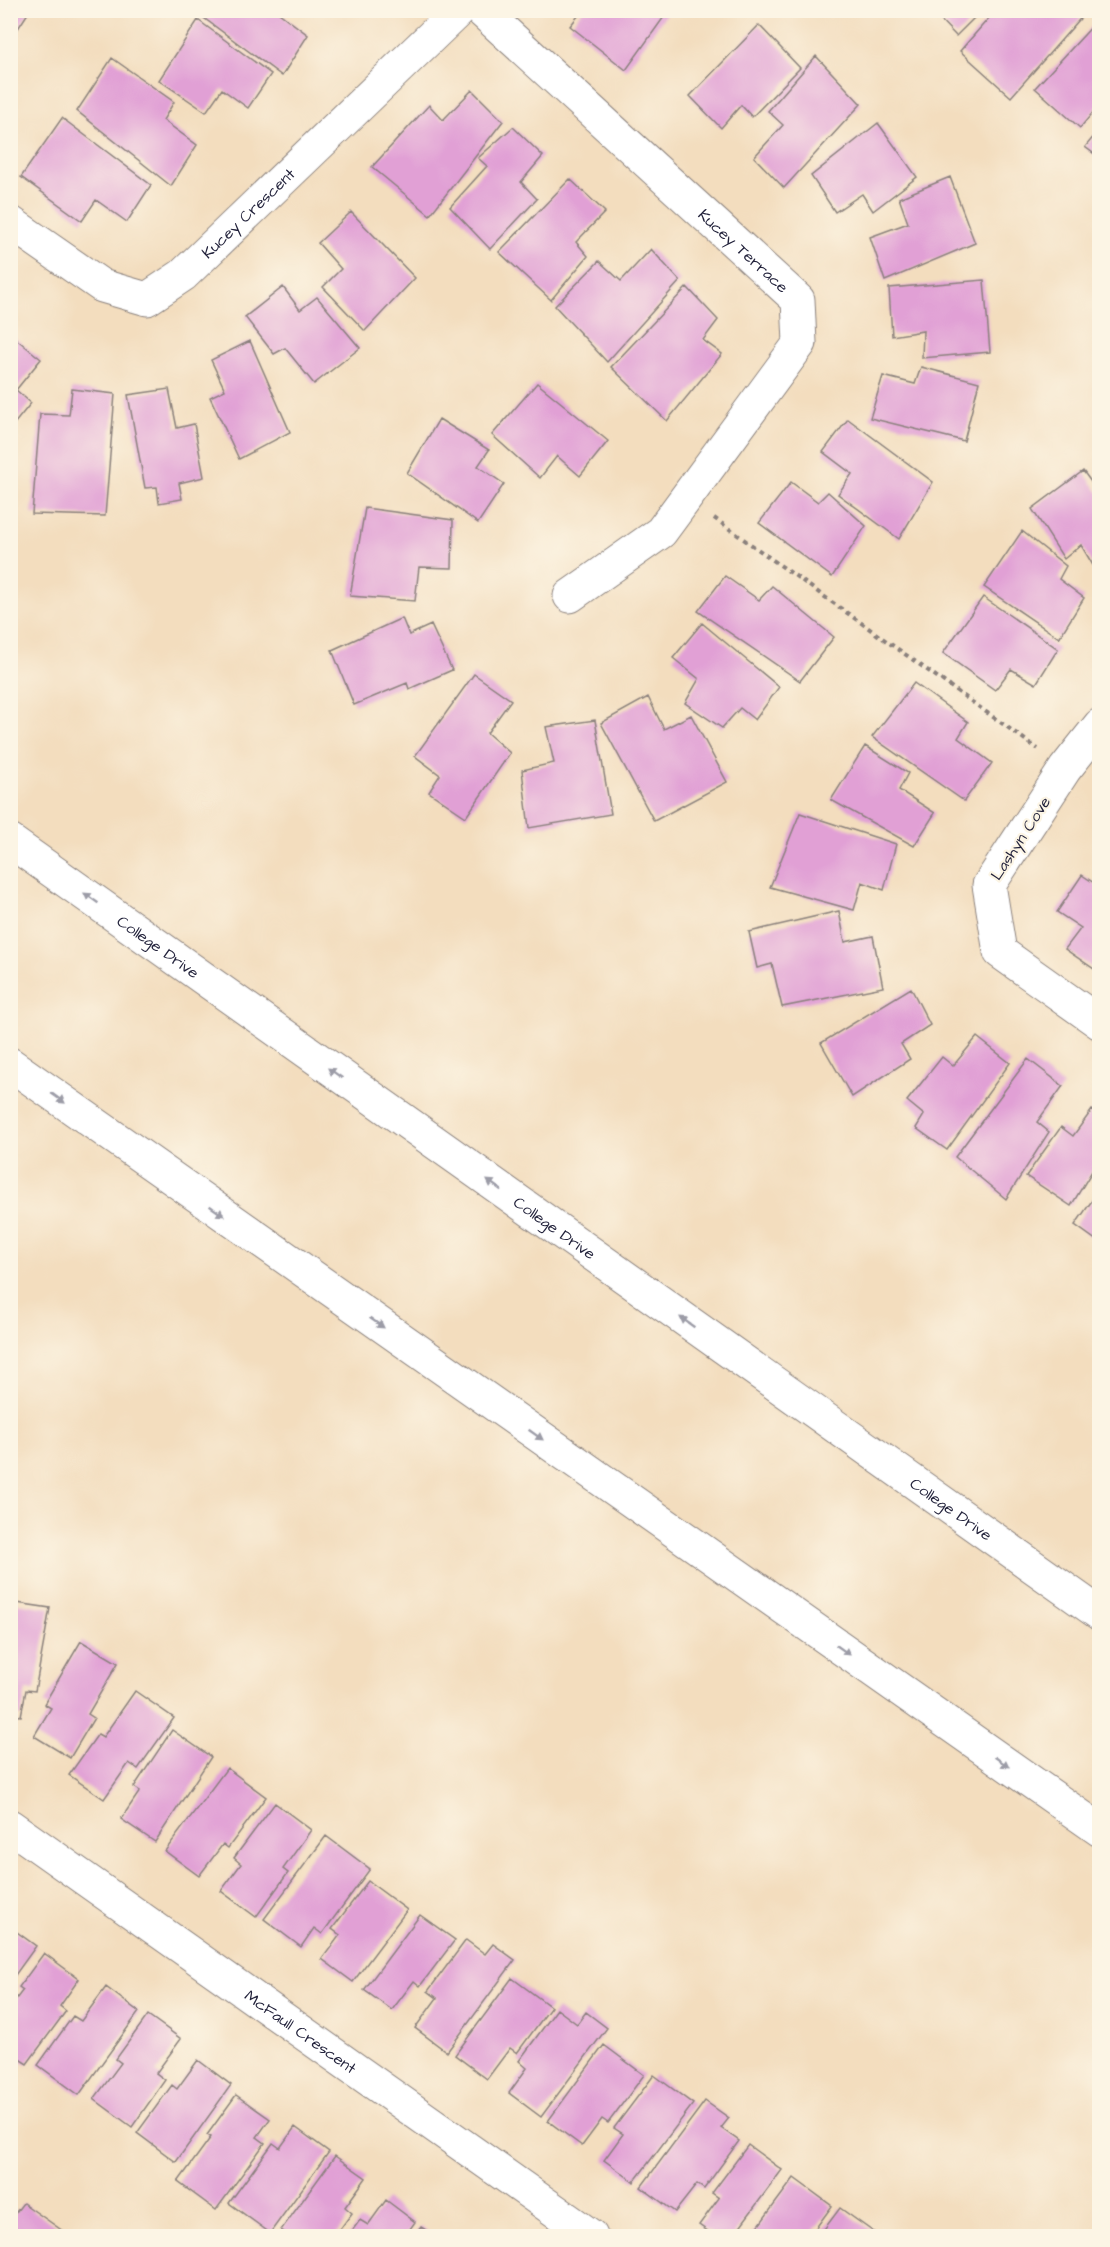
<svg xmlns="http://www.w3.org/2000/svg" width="1110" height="2247" viewBox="0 0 1110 2247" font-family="'Architects Daughter',sans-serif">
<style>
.building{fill:#e1a0d5}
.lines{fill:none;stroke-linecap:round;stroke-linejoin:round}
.minor-casing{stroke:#8a807c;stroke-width:35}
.highway-casing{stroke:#8a807c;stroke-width:35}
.path{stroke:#8a807c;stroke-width:4;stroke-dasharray:4.5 4.5;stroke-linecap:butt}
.minor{stroke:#fff;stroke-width:33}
.highway{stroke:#fff;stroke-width:33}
.oneway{fill:#9c9ca7}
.labels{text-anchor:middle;stroke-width:4.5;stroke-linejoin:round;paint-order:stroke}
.street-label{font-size:16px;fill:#22223b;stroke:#fcf5e5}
</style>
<rect width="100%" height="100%" fill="#fcf5e5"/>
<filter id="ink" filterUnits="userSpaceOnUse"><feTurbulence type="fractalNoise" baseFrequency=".0167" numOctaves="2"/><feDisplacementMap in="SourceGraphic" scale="12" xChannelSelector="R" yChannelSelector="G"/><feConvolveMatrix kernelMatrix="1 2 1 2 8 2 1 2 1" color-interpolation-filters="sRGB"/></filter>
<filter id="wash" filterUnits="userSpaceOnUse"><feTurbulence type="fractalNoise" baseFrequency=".008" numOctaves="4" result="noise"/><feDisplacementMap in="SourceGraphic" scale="24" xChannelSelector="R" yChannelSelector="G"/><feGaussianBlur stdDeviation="1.35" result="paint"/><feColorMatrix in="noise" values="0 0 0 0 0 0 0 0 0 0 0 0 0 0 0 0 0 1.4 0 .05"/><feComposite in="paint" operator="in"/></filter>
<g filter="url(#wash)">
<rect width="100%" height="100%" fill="#f3ddbe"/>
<g id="blocks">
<path class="building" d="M10 10H30L10 41Z
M193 10H275L308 35 282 76Z
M583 10H669L626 70 570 26Z
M931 10H982L956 36Z
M996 10H1024L1030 16 1035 10H1084L1086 12 1011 97 960 51Z
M198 20 271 74 248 108 222 89 206 112 159 80Z
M1097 21 1100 23V104L1080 128 1035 88Z
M759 25 800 68 752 117 741 105 721 128 690 96Z
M816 56 861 104 784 188 754 157 783 125 768 111Z
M112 58 174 102 163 120 197 145 171 186 77 111Z
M472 90 503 121 430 215 372 167 429 105 443 120Z
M62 118 151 185 127 222 96 200 82 221 21 177Z
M878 123 917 177 873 211 862 194 835 212 811 176Z
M513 127 543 156 521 182 537 199 490 249 450 207 487 166 478 158Z
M1100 129V158L1085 147Z
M950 177 975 243 885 281 870 237 908 223 899 198Z
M570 179 605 212 576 242 588 256 551 300 499 252Z
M351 212 415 278 365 331 323 287 341 269 318 243Z
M651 249 680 281 607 362 555 306 599 261 621 281Z
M984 280 990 352 922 358 923 331 892 336 889 288Z
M283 287 300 310 317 297 360 348 314 384 285 348 274 354 245 317Z
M687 287 718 320 703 340 722 354 667 421 611 367Z
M10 334 41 359 16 390 31 403 10 429Z
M250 341 290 432 239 459 210 397 225 390 211 360Z
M921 367 979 382 964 441 870 418 883 376 915 384Z
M537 383 608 441 580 476 557 456 540 478 492 435Z
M72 389 115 394 105 516 32 514 40 414 69 415Z
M169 389 177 428 194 424 204 477 179 483 182 499 159 503 157 487 145 488 128 395Z
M439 419 489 450 478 466 504 484 478 523 407 473Z
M848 419 933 482 899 539 838 494 852 474 823 452Z
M1083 471 1100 494V571L1097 572 1081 545 1064 559 1032 509Z
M791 482 818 502 828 492 866 526 832 577 759 523Z
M365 508 453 520 452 568 419 567 415 601 350 596Z
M1022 531 1066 566 1059 579 1084 598 1059 638 984 587Z
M725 576 759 600 772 586 834 637 800 681 698 611Z
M983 597 1058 649 1036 684 1011 669 995 690 943 653Z
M402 618 409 635 431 625 452 670 409 689 407 683 354 705 332 650Z
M702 623 779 687 755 720 740 708 722 728 685 703 699 679 673 658Z
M474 674 511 700 487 733 510 753 466 817 429 792 440 775 415 756Z
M914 683 968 722 958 738 992 763 964 801 872 737Z
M648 697 664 729 691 715 727 782 654 821 601 723Z
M595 720 611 814 529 828 522 770 554 763 546 727Z
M865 746 908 773 899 790 935 813 914 846 831 800Z
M800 813 896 844 884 890 862 882 854 910 770 887Z
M1082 875 1100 887V973L1065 949 1081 928 1057 912Z
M839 911 845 942 873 936 883 987 782 1007 772 964 757 968 749 932Z
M911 988 930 1025 901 1044 910 1059 852 1097 821 1043Z
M977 1037 1010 1063 947 1150 916 1128 924 1115 907 1101 942 1057 953 1066Z
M1028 1059 1063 1086 1037 1122 1049 1132 1006 1199 955 1157Z
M1092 1110 1100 1115V1177L1092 1171 1071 1206 1026 1176 1061 1127 1073 1136Z
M1100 1189V1243L1075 1225Z
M10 1602 50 1608 35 1691 26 1690 21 1716 10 1715Z
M81 1641 118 1663 88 1714 94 1718 70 1758 34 1736 51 1708 44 1704Z
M135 1691 174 1718 138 1769 129 1763 104 1799 69 1775 98 1734 103 1737Z
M172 1730 211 1757 155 1842 121 1819 140 1791 134 1787Z
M227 1768 266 1797 228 1848 223 1844 199 1876 165 1851Z
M275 1803 311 1830 283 1869 288 1873 256 1917 221 1891 241 1864 234 1858Z
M326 1836 370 1869 322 1934 314 1928 301 1947 264 1919Z
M368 1881 407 1910 353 1982 322 1959 340 1935 332 1929Z
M420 1915 455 1940 420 1986 414 1981 392 2010 364 1990Z
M10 1927 36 1946 10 1982Z
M466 1940 485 1954 493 1944 515 1960 447 2052 415 2028 437 1998 428 1991Z
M44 1953 79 1979 60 2006 66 2011 27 2064 10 2053V2007L23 1990 19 1987Z
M512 1978 551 2007 517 2053 510 2048 487 2079 455 2055Z
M106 1987 139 2012 79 2095 38 2065 73 2016 81 2021Z
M557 2009 577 2024 586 2012 607 2028 541 2117 509 2093 527 2068 519 2061Z
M148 2015 181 2039 156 2073 165 2080 132 2127 94 2099 121 2063 116 2059Z
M604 2045 644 2075 608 2123 602 2119 582 2146 548 2121Z
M198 2060 231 2085 176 2162 137 2133 172 2085 177 2089Z
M654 2075 693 2104 634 2182 604 2160 623 2134 614 2128Z
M236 2095 270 2119 257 2137 265 2143 216 2210 178 2182 211 2137 207 2135Z
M705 2101 729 2118 721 2128 739 2141 704 2189 697 2184 675 2212 641 2187Z
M295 2127 329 2152 270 2233 229 2203 273 2143 280 2148Z
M748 2145 782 2170 733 2236H715L699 2225 719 2198 712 2193Z
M335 2156 366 2178 345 2207 352 2213 335 2236H290L281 2230Z
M794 2178 832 2206 810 2236H751Z
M386 2200 415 2222 405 2236H348L360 2220 368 2225Z
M23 2203 70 2236H10V2220Z
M840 2208 879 2236H819Z
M421 2227 435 2236H414Z"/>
</g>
</g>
<g filter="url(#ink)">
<use href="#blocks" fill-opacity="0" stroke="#8a807c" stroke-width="1.5"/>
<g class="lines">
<g class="minor-casing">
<g id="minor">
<path id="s1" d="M481 10 798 300 800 343 661 532 570 596"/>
<path id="s2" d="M10 222 102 286 147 299 183 275 459 10"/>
<path d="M1100 725 1065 769 989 885 1000 952 1100 1023"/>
<path id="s3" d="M10 1826 591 2236"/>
</g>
</g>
<g class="highway-casing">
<g id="highway">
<path id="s4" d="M10 841 1100 1614"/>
<path d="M10 1064 1100 1830"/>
</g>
</g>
<path class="path" d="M714 518 1038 749"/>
<use href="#minor" class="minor"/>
<use href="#highway" class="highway"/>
</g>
<defs><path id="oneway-solid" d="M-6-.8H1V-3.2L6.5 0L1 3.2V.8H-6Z" transform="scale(1.5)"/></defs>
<g class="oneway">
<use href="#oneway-solid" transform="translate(91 898) rotate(-145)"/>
<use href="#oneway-solid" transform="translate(335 1073) rotate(-145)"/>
<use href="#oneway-solid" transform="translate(58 1098) rotate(36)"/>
<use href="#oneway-solid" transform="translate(494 1185) rotate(-145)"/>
<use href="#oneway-solid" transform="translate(217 1211) rotate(35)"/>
<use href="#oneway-solid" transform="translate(687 1322) rotate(-145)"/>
<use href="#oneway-solid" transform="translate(377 1323) rotate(35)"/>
<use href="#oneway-solid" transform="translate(536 1435) rotate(35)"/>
<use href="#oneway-solid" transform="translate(843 1650) rotate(35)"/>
<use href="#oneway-solid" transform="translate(1002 1762) rotate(35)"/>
</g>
</g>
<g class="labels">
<g class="street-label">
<text dy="6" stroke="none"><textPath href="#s2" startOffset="292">Kucey Crescent</textPath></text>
<text dy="6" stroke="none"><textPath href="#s1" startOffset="356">Kucey Terrace</textPath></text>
<text transform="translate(1020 838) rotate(-57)" y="6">Lashyn Cove</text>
<text dy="6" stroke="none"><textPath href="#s4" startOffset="182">College Drive</textPath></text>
<text dy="6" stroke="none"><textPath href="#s4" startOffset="668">College Drive</textPath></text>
<text dy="6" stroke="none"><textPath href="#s4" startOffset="1154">College Drive</textPath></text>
<text dy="6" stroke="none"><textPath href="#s3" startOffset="356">McFaull Crescent</textPath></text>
</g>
</g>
<rect width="1110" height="2247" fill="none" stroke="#fcf5e5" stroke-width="36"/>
</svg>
